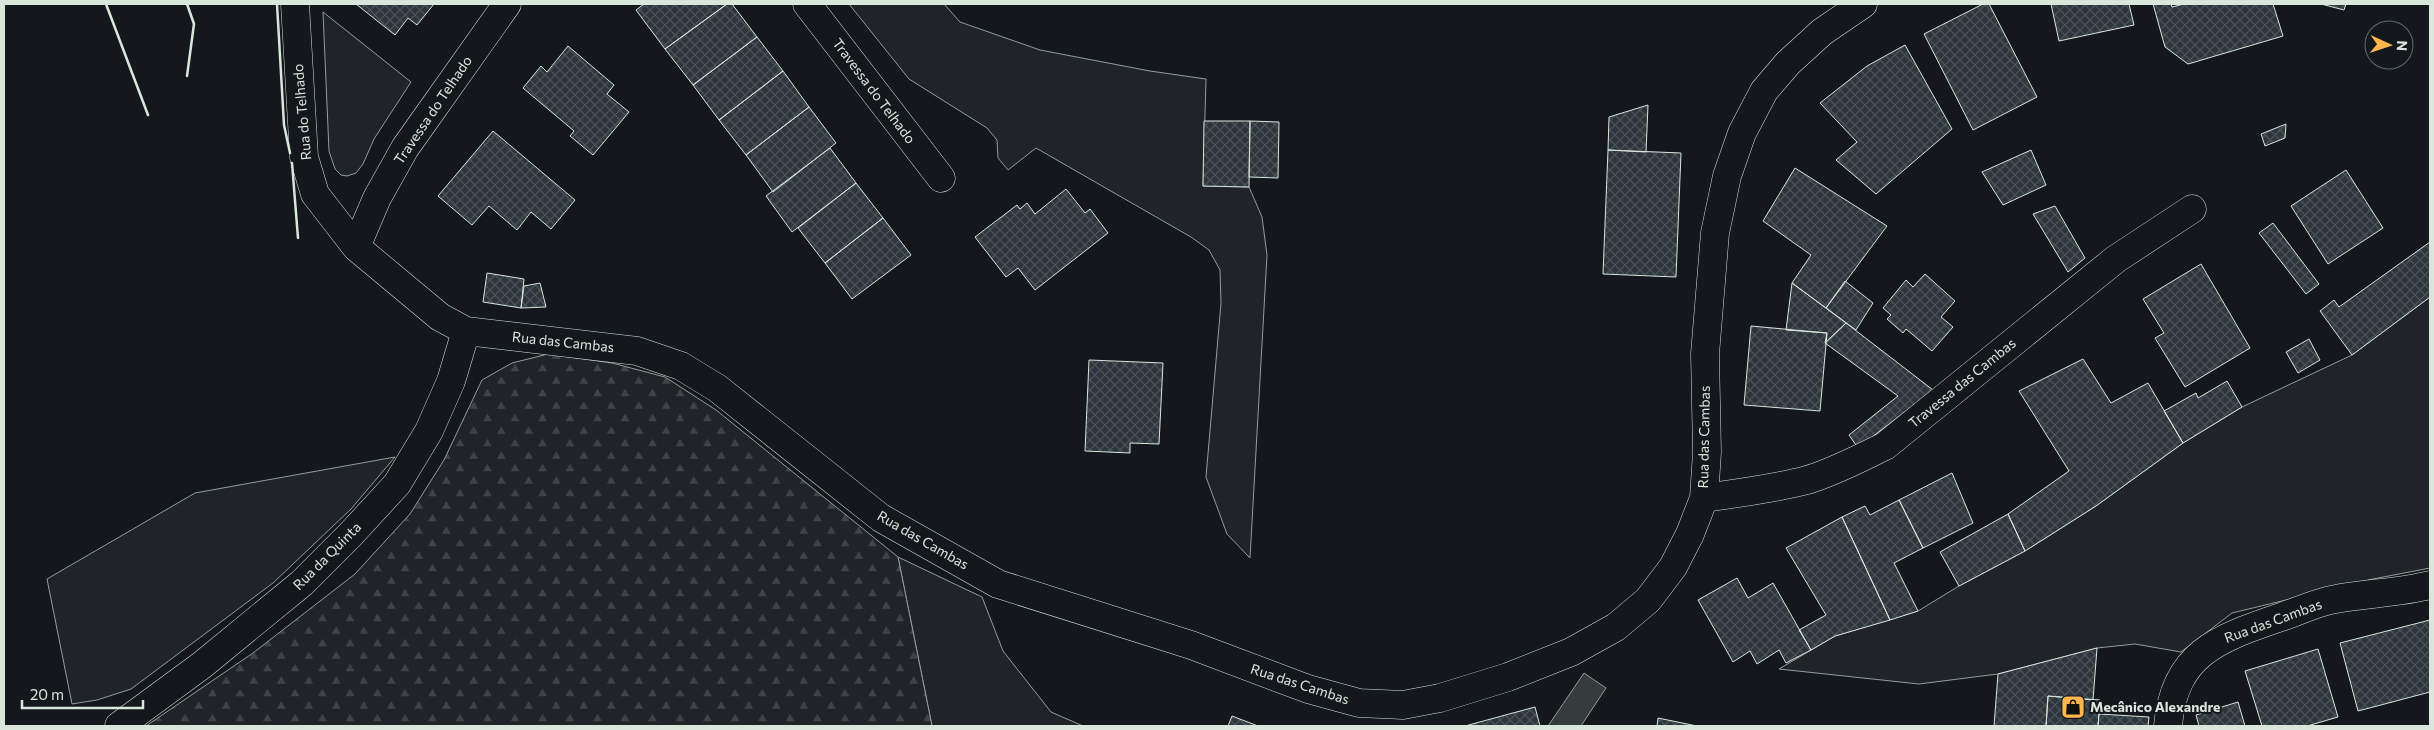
<svg xmlns="http://www.w3.org/2000/svg" width="2434" height="730" viewBox="0 0 2434 730" font-family="Commissioner,sans-serif">
<style>
.grass{fill:#202428;stroke:#939e99}
.forest{fill:url(#forest-firs);stroke:#939e99}
.water{fill:#363b3e;stroke:#939e99}
.building{fill:url(#building-cross-hatch);stroke:#d8e6dc}
.lines{fill:none;stroke-linecap:round;stroke-linejoin:round}
.street-casing{stroke:#d8e6dc;stroke-width:29}
.street{stroke:#14181c;stroke-width:28}
.wall{stroke:#d8e6dc;stroke-width:2.5}
.labels{text-anchor:middle;stroke-width:4;stroke-linejoin:round;paint-order:stroke}
.street-label{font-size:14px;fill:#d8e6dc;stroke:#14181c}
.poi-label{font-size:14px;font-weight:bold;fill:#d8e6dc;stroke:#14181c;text-anchor:start}
</style>
<defs>
<pattern id="forest-firs" width="22" height="20" patternUnits="userSpaceOnUse" patternTransform="scale(1.25)"><rect width="22" height="20" fill="#202428"/><path d="M5 1l3.5 6h-7zM16 11l3.5 6h-7z" fill="#404447"/></pattern>
<pattern id="building-cross-hatch" width="8" height="8" patternUnits="userSpaceOnUse" patternTransform="scale(1.25)"><rect width="8" height="8" fill="#2c363c"/><path d="M0 0l8 8M0 8l8-8" fill="none" stroke="#4a5358"/></pattern>
</defs>
<rect width="100%" height="100%" fill="#14181c"/>
<path class="grass" d="M849 4H944L960 22 1040 50 1150 71 1206 79 1203 186 1249 187 1262 217 1267 255 1250 558 1227 534 1206 477 1221 303 1220 270 1209 250 1191 237 1036 148 1008 170 998 158 997 140 987 128 909 79Z
M323 12 411 82 374 139 363 164 356 173 347 176 341 175 335 169 329 151Z
M2430 297V568L2373 579 2232 613 2181 652 2135 644 2097 648 1998 674 1919 684 1779 669 1835 636 1918 611 1959 586 2025 551 2096 506 2183 443 2242 407 2352 355Z
M395 457 351 509 273 583 131 689 97 700 72 704 47 579 195 493Z
M898 557 982 597 1003 651 1051 712 1083 726H932Z"/>
<path class="forest" d="M548 354 612 363 665 377 716 410 898 557 932 726H146L253 653 355 574 410 514 444 460 482 380 512 363Z"/>
<path class="water" d="M1584 673 1606 688 1581 726H1548Z"/>
<path class="building" d="M356 4H434L417 25 408 18 395 35Z
M644 4H727L665 49 636 10Z
M727 4H732L757 37 693 85 665 49Z
M1983 4H1989L2037 97 1973 130 1924 34Z
M2051 4H2129L2134 25 2059 41Z
M2153 4H2171L2172 7 2184 4H2273L2283 36 2188 64 2165 47Z
M2321 4H2346L2344 10Z
M757 37 783 71 719 120 693 85Z
M1905 45 1952 129 1876 194 1836 160 1857 142 1820 103 1867 66Z
M568 46 614 85 607 94 629 112 593 155 570 136 574 131 523 88 541 66 547 72Z
M783 71 809 107 746 155 719 120Z
M1648 105 1646 152 1608 150 1609 117Z
M809 107 836 143 773 192 746 155Z
M1204 121H1250L1249 187 1203 186Z
M1250 121 1279 122 1278 178 1249 177Z
M2286 124 2285 138 2265 146 2261 134Z
M493 131 575 200 551 229 531 212 517 230 489 206 472 225 438 196Z
M830 148 856 183 792 232 766 196Z
M1608 150 1681 153 1676 277 1603 274Z
M2031 150 2046 185 2003 205 1982 172Z
M1795 168 1887 226 1826 308 1792 283 1811 255 1763 221Z
M2346 170 2383 228 2328 264 2291 206Z
M856 183 883 218 825 263 798 228Z
M1066 189 1085 213 1090 209 1108 233 1035 290 1018 268 1006 277 975 237 1017 205 1020 209 1027 203 1035 214Z
M2055 206 2085 258 2068 272 2033 214Z
M883 218 911 255 852 299 825 263Z
M2273 223 2319 284 2306 294 2259 233Z
M2430 242V297L2352 355 2320 311 2334 300 2339 307Z
M2201 264 2250 348 2185 387 2155 338 2164 333 2143 299Z
M487 273 524 279 521 308 483 302Z
M1925 274 1955 301 1941 317 1953 327 1932 351 1906 329 1903 333 1887 319 1891 315 1883 308 1906 280 1913 287Z
M1845 281 1873 303 1856 330 1826 308Z
M540 283 546 307 521 308 524 286Z
M1792 283 1846 323 1825 343 1827 333 1786 330Z
M1846 323 1933 390 1858 448 1849 435 1898 396 1825 343Z
M1751 326 1827 333 1820 411 1744 405Z
M2309 339 2320 360 2298 373 2286 352Z
M2083 359 2111 403 2148 383 2183 443 2096 506 2025 551 2008 514 2069 471 2019 391Z
M1089 360 1163 363 1159 444 1130 443V453L1085 451Z
M2227 381 2242 407 2183 443 2164 411 2196 393 2198 398Z
M1952 473 1973 523 1923 548 1899 500Z
M1899 500 1923 548 1894 563 1918 611 1890 620 1842 517 1865 506 1870 515Z
M2008 514 2025 551 1959 586 1940 552Z
M1842 517 1890 620 1835 636 1811 650 1799 630 1826 615 1786 548Z
M1737 578 1748 598 1773 583 1811 650 1786 663 1779 650 1757 664 1750 651 1733 662 1698 600Z
M2430 620V692L2358 711 2340 643Z
M2097 648 2093 700 2048 696 2046 726H1994L1998 674Z
M2318 649 2338 717 2307 726H2262L2245 671Z
M2048 696 2100 700 2098 726H2046Z
M2238 702 2245 726H2199L2196 715Z
M1535 707 1540 726H1465Z
M2099 714 2149 717 2148 726H2098Z
M1232 716 1258 726H1228Z
M1658 718 1697 726H1657Z"/>
<g class="lines">
<g class="street-casing">
<path id="street" d="M295 4 304 157 315 194 356 247 440 317 466 331 637 351 681 366 717 388 881 518 998 584 1191 645 1308 689 1359 703 1403 705 1440 698 1508 677 1571 652 1616 627 1648 600 1673 567 1690 534 1704 498 1707 452 1705 354 1715 233 1727 176 1742 133 1764 91 1788 63 1822 32 1863 4
M807 4 941 178
M356 247 377 198 405 148 507 4
M1704 498C1738 493 1773 489 1807 480 1834 472 1860 458 1885 446L2116 259 2192 209
M119 726 202 665 302 583 351 534 397 484 429 431 451 381 466 331
M2168 726C2174 654 2217 639 2278 618 2297 612 2317 602 2336 599 2367 593 2399 593 2430 585"/>
</g>
<use href="#street" class="street"/>
<path class="wall" d="M106 4 148 115
M187 4 194 24 187 76
M277 4 284 125 290 153
M292 163 298 238"/>
</g>
<defs>
<g id="shop-square" transform="scale(1.25)"><rect x="-9" y="-9" width="18" height="18" rx="4" fill="#ffb74d" stroke="#14181c"/><path d="M-5-2.5h2.3a2.7 3.5 0 0 1 5.4 0H5L5.5 6h-11ZM-1.5-2.5h3a1.5 2.3 0 0 0-3 0Z" fill="#111"/></g>
</defs>
<g fill-rule="evenodd">
<use href="#shop-square" x="2073" y="707"/>
</g>
<g class="labels">
<g class="street-label">
<text transform="translate(874 91) rotate(53)" y="5">Travessa do Telhado</text>
<text transform="translate(433 110) rotate(-56)" y="5">Travessa do Telhado</text>
<text transform="translate(302 112) rotate(-95)" y="5">Rua do Telhado</text>
<text transform="translate(563 342) rotate(6)" y="5">Rua das Cambas</text>
<text transform="translate(1962 383) rotate(-39)" y="5">Travessa das Cambas</text>
<text transform="translate(1704 437) rotate(-89)" y="5">Rua das Cambas</text>
<text transform="translate(923 540) rotate(30)" y="5">Rua das Cambas</text>
<text transform="translate(327 556) rotate(-45)" y="5">Rua da Quinta</text>
<text transform="translate(2273 621) rotate(-20)" y="5">Rua das Cambas</text>
<text transform="translate(1300 684) rotate(18)" y="5">Rua das Cambas</text>
</g>
<g class="poi-label">
<text x="2090" y="712">Mecânico Alexandre</text>
</g>
</g>
<rect width="2434" height="730" fill="none" stroke="#d8e6dc" stroke-width="10"/>
<g transform="translate(2389 45) rotate(93)"><circle r="24" fill="#14181c" stroke="#626a69"/>
<path d="M0-4L9 19L0 12L-9 19Z" fill="#ffb74d"/>
<text y="-8" font-size="14" font-weight="bold" text-anchor="middle" fill="#d8e6dc">N</text>
</g>
<path d="M22 700v8h121v-8" fill="none" stroke="#d8e6dc" stroke-width="2.5"/>
<text x="30" y="700" font-size="15" fill="#d8e6dc" stroke="#14181c" stroke-width="4" paint-order="stroke">20 m</text>
</svg>
